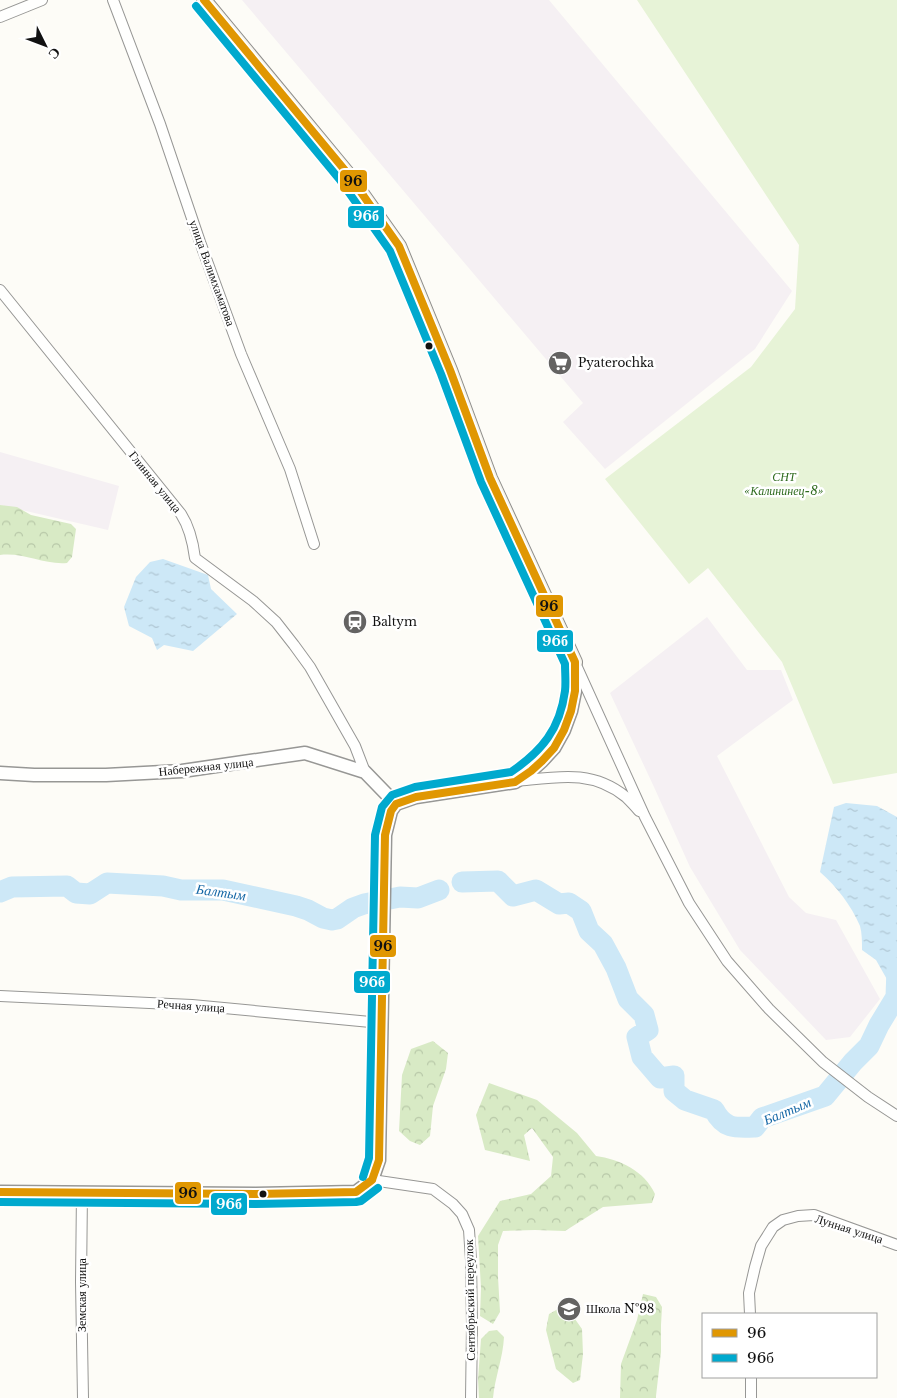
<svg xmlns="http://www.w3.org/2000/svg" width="897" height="1398" viewBox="0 0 897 1398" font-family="'Libre Baskerville',serif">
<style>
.industrial{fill:#f5f0f3}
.forest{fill:url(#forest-crowns)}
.park{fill:#e7f3d7}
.water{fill:url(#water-ripples)}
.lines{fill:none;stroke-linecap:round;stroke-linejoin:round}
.river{stroke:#cde8f7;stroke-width:21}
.minor-casing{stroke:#979795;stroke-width:12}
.tertiary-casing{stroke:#979795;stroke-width:15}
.secondary-casing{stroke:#8e8d8b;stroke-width:16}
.minor{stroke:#fffffe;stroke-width:10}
.tertiary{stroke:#fffffe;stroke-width:12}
.secondary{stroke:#f6f4eb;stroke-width:14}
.bus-1-casing{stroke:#fff;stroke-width:11}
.bus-2-casing{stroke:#fff;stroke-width:11}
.bus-1{stroke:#e09702;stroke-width:8}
.bus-2{stroke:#00a9ce;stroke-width:8}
.bus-dot{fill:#111;stroke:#fff;stroke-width:2}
.labels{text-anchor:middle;stroke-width:5;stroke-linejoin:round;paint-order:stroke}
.street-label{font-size:12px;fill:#111;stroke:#fff}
.poi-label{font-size:12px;fill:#111;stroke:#fff;text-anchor:start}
.park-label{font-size:12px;font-style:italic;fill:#2f6b1f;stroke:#fff}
.water-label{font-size:14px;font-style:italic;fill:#1768a6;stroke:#fff}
.line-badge{stroke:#fff;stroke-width:2}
.badge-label{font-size:14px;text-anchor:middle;font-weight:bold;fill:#fff}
.pale-badge-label{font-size:14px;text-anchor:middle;font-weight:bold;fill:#111}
</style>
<defs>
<pattern id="forest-crowns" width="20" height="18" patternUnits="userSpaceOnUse" patternTransform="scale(1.25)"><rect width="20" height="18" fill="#d8eac5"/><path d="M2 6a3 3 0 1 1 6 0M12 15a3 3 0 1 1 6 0" fill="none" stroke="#b8c8a8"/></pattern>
<pattern id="water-ripples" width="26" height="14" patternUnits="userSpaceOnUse" patternTransform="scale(1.25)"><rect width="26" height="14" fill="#cde8f7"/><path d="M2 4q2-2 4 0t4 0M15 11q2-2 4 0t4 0" fill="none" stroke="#afc6d3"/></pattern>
</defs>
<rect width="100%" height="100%" fill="#fdfcf7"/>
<path class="industrial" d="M242 0H549L792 291 755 349 605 469 563 422 583 403Z
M0 452 119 486 108 530 0 505Z
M707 617 747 670H781L793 700 717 756 789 897 806 913 836 920 880 999 850 1037 826 1040 740 950 690 867 654 787 610 693Z"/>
<path class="forest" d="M0 505 17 507 31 515 71 524 76 529 72 557 67 563C44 565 23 552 0 555Z
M433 1041 448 1053 446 1069 433 1106 430 1136 420 1145 410 1141 399 1131 402 1075 411 1049Z
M489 1083 537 1100 577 1133 596 1156C619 1159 645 1171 655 1194L652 1203 603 1207 565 1231 535 1230 503 1231 498 1245V1277L500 1312 493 1324 480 1316 481 1288 478 1236 500 1201 531 1194 551 1176 553 1157 532 1128 524 1135 530 1161 485 1150 476 1115Z
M643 1294 656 1297 662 1307 661 1325V1352L656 1396V1398H620L621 1364 637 1320Z
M558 1309 570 1312 582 1329 583 1354 580 1380 573 1383 556 1369 546 1330 549 1314Z
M497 1330 504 1337C503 1358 495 1377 493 1398H479L478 1379 481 1339 489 1331Z"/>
<path class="park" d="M637 0H897V773L833 784 782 662 708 568 689 584 605 479 751 367 795 309 799 245Z"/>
<path class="water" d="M163 559 208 575 211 589 237 614 193 651 164 645 157 650 152 638 129 626 124 607 136 577 150 562Z
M846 803 877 806 897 817V997L876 960 862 950C862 942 862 933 860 926 851 905 837 887 820 872L834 807Z"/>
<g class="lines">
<path class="river" d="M462 882 498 881 513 896 536 890 559 904 569 903 581 911 589 931 603 944 616 968 628 999 644 1015 648 1030 637 1037 642 1057 660 1078 674 1076V1091L685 1100 714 1110C724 1129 735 1128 755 1127L762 1118 825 1096 853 1062 869 1046 879 1025 896 997 897 968
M0 892 12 887 67 886 76 893 90 894 107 883 163 886 181 890H223L296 906 308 910 323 918 332 920 337 919 353 908 364 904 400 897 418 898 439 890"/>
<g class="minor-casing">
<path id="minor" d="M113 0 160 124 200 242 241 354 290 469 314 544
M0 17 42 0
M0 290 181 514C190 528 193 542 195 558L253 601 276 622 294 645 310 667 355 746 365 772
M576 665 645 817 689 903 727 961 769 1009 823 1062 868 1097 897 1116
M517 781C557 777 592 769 626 797 630 801 635 806 639 811
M0 996 192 1005 381 1023
M372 1180 433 1189 453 1204 462 1214 469 1230 471 1260 472 1325 471 1398
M82 1192 81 1282 83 1398
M750 1314 749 1293 755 1267 761 1246 773 1227 783 1220 798 1216 814 1215 897 1245
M751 1377V1398"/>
</g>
<g class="tertiary-casing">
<path id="tertiary" d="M0 773 34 775H106L182 771 305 753 365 772 396 804
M0 1192 256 1194 356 1192 372 1180 379 1160 385 835 391 811 396 804 416 797 515 782 531 771 542 761 554 748 564 730 571 711 575 691V662"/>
</g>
<g class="secondary-casing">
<path id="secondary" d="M204 0 348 174 399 246 450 370 490 478 575 662"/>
</g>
<use href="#minor" class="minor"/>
<use href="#tertiary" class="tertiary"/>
<use href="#secondary" class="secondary"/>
<g class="bus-1-casing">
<path id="bus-1" d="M204 0 348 174 399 246 450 370 490 478 575 662V691L571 711 564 730 554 748 542 761 531 771 515 782 416 797 396 804 391 811 385 835 379 1160 372 1180
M0 1192 256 1194 356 1192 372 1180"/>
</g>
<g class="bus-2-casing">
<path id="bus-2" d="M196 6 340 180 390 251 441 374 481 482 565 664C565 673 566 683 565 691 560 729 542 751 511 772L415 787 392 795 382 807 375 835 369 1158 363 1177
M0 1202 256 1204 356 1202 361 1201 378 1188"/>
</g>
<use href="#bus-1" class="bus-1"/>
<use href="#bus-2" class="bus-2"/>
</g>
<defs>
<g id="supermarket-disc" transform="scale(1.25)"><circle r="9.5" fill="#646362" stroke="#fff"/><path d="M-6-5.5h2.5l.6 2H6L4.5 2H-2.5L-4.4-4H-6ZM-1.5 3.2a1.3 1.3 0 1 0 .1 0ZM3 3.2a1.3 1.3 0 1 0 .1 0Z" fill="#fff"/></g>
<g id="station-disc" transform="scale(1.25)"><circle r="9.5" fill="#646362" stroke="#fff"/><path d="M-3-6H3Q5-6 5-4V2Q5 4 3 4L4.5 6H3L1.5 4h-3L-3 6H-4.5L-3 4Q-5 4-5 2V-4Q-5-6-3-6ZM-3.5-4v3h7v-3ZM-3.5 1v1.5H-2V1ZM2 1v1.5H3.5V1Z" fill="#fff"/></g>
<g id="school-disc" transform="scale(1.25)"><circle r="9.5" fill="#646362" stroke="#fff"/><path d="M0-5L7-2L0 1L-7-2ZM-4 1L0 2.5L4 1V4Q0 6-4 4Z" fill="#fff"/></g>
</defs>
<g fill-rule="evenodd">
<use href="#supermarket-disc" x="560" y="363"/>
<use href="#station-disc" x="355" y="622"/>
<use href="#school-disc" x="569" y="1309"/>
</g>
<g class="bus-dot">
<circle cx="429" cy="346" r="4.5"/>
<circle cx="263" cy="1194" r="4.5"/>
</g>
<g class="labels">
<g class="street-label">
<text transform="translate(212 273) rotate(70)" y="4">улица Валимхаматова</text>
<text transform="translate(155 482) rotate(51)" y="4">Глинная улица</text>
<text transform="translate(206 767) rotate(-6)" y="4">Набережная улица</text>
<text transform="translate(191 1006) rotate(4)" y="4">Речная улица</text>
<text transform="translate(849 1229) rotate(18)" y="4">Лунная улица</text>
<text transform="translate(82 1295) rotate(-90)" y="4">Земская улица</text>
<text transform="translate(470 1300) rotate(-91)" y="4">Сентябрьский переулок</text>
</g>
<g class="poi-label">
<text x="578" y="367">Pyaterochka</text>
<text x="372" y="626">Baltym</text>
<text x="586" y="1313">Школа №98</text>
</g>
<g class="park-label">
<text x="784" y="481">СНТ<tspan x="784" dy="14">«Калининец-8»</tspan></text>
</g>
<g class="water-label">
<text transform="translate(221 892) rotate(8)" y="5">Балтым</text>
<text transform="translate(787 1111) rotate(-23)" y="5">Балтым</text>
</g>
</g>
<g class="line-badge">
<rect x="339" y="169" width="29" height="24" rx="5" fill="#e09702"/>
<rect x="347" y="205" width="38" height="24" rx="5" fill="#00a9ce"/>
<rect x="535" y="594" width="29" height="24" rx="5" fill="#e09702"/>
<rect x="536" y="629" width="38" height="24" rx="5" fill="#00a9ce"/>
<rect x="369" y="934" width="28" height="24" rx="5" fill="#e09702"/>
<rect x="353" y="970" width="38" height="24" rx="5" fill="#00a9ce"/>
<rect x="174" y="1181" width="28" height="24" rx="5" fill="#e09702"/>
<rect x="210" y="1192" width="38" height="24" rx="5" fill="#00a9ce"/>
</g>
<g class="badge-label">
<text x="366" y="221">96б</text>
<text x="555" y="646">96б</text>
<text x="372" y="987">96б</text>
<text x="229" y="1209">96б</text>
</g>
<g class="pale-badge-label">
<text x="353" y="186">96</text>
<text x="549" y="611">96</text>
<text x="383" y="951">96</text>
<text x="188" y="1198">96</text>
</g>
<rect x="702" y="1313" width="175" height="65" fill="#ffffff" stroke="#a0a0a0"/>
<rect x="712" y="1329" width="25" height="8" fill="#e09702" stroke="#a0a0a0"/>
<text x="747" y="1338" font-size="15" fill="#111111">96</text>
<rect x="712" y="1354" width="25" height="8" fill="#00a9ce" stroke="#a0a0a0"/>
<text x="747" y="1363" font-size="15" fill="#111111">96б</text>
<g transform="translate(45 45) rotate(132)" stroke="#ffffff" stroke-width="4" paint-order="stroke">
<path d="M0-4L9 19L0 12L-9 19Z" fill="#111111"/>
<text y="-8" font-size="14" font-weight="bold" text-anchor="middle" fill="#111111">С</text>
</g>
</svg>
